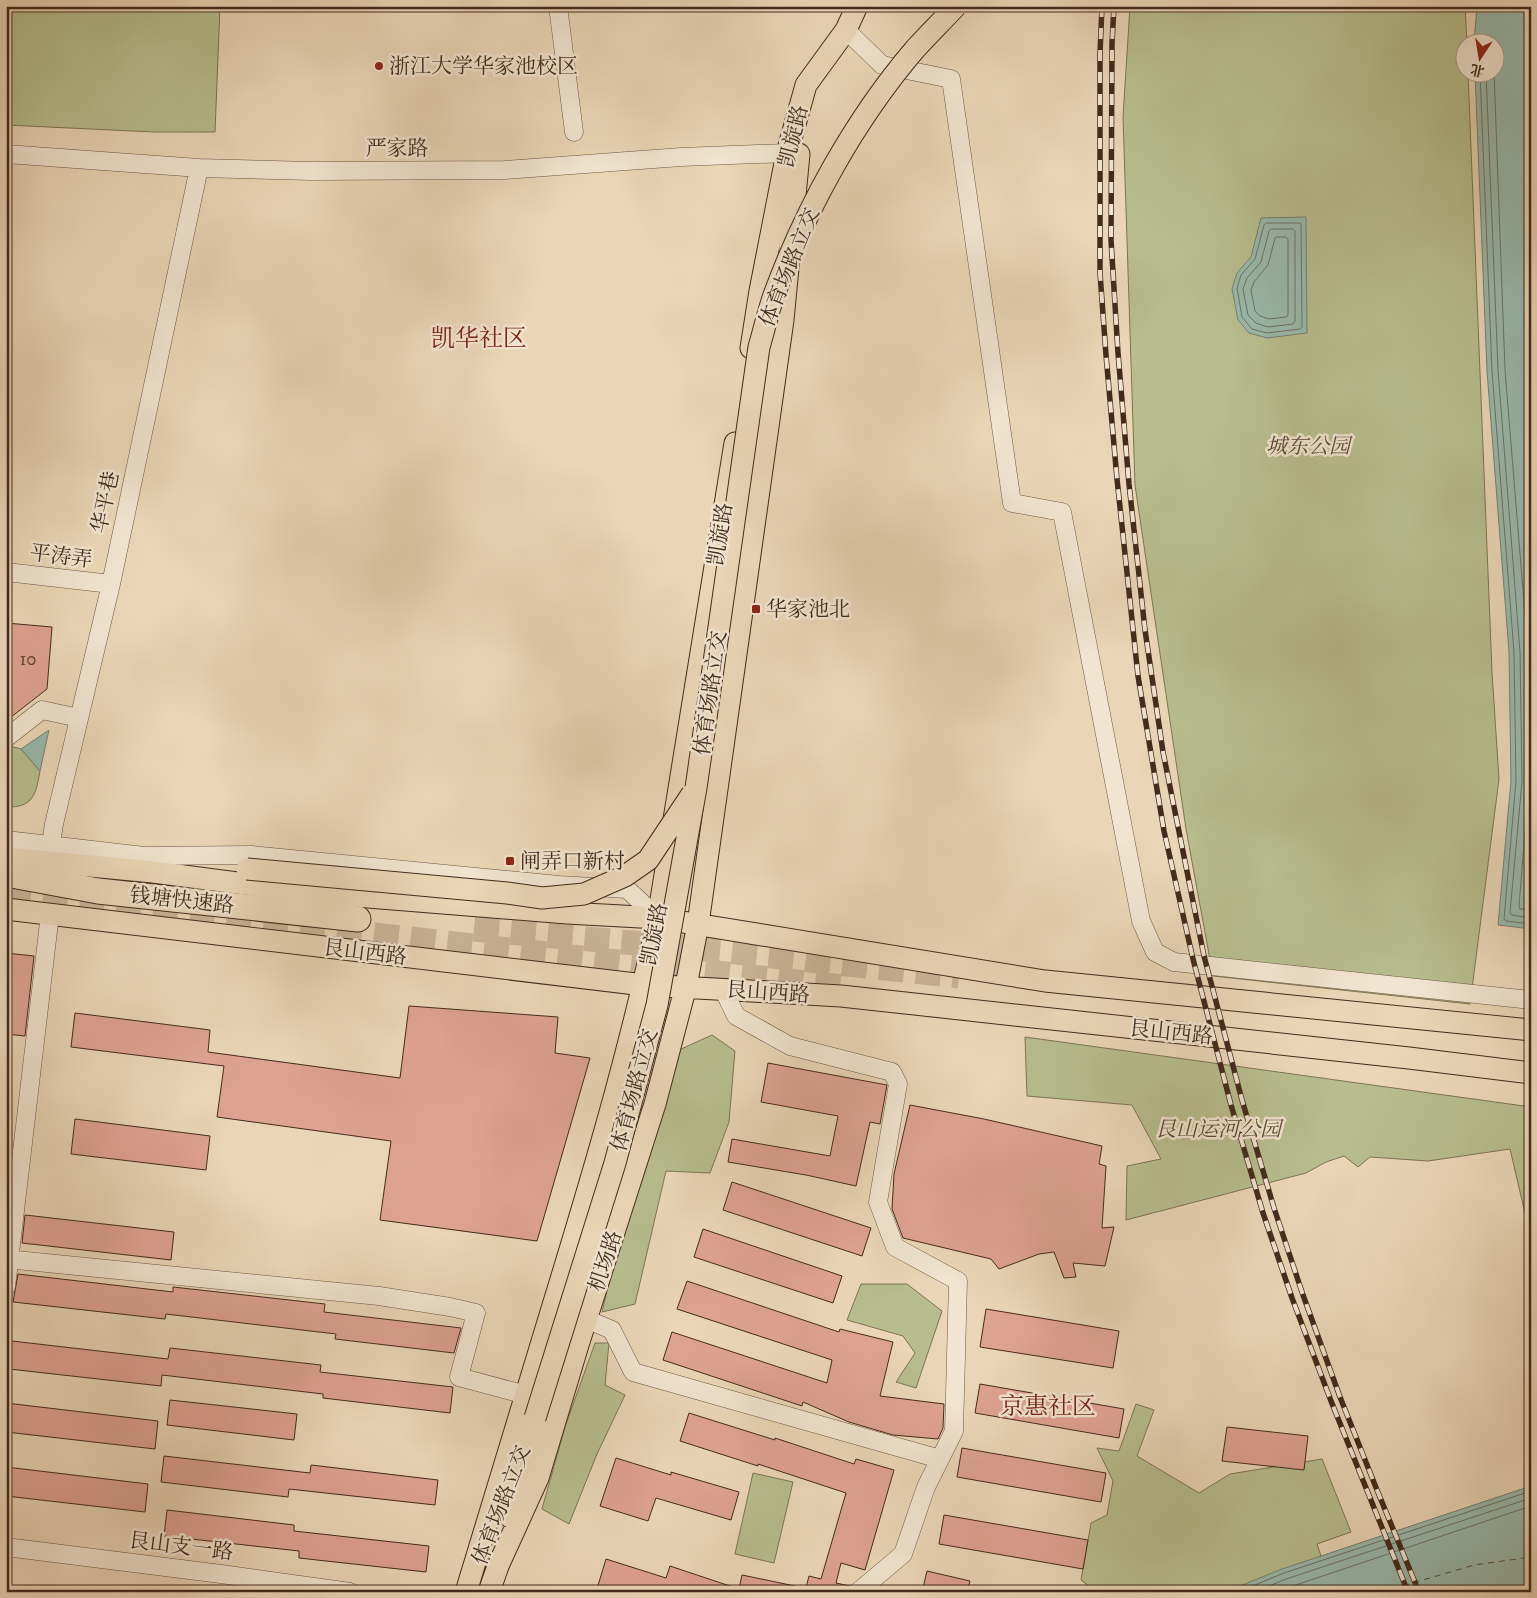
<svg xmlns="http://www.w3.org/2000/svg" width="1537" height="1598" viewBox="0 0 1537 1598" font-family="'IM FELL DW Pica','Noto Serif SC',serif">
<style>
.green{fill:#b7bd8d;stroke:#7d7454}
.water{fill:#98b9ac;stroke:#768072}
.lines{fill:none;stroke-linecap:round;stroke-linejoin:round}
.shore{stroke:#6e7264;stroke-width:1}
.ferry{stroke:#544739;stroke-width:1;stroke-dasharray:6 5;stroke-linecap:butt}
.building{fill:#dea291;stroke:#432b1c}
.highway-tunnel{stroke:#c9b497;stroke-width:25;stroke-dasharray:25 12;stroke-linecap:butt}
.minor-casing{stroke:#6d5642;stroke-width:19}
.major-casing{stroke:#432b1c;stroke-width:23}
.highway-casing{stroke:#432b1c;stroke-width:27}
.minor{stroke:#f1e4d0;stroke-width:18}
.major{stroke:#ead6b6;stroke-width:21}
.highway{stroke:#ead6b6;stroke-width:25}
.rail-casing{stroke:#432b1c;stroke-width:5.5}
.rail{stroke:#f1e4d0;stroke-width:4;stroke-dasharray:11;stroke-linecap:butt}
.major-bridge-casing{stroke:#432b1c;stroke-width:23;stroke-linecap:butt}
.major-bridge{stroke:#ead6b6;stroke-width:21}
.poi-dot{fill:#8f2418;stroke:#f1e4d0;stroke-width:2}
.labels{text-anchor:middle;stroke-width:5;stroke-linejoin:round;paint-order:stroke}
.number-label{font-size:19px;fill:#6a4939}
.poi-label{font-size:21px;fill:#432b1c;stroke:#f1e4d0;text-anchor:start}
.street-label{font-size:21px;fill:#432b1c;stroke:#f1e4d0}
.park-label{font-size:21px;font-style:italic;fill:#5a4833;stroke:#f1e4d0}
.quarter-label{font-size:24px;fill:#7a1f14;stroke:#f1e4d0}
</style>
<rect width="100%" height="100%" fill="#ead6b6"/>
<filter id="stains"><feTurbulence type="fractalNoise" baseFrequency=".004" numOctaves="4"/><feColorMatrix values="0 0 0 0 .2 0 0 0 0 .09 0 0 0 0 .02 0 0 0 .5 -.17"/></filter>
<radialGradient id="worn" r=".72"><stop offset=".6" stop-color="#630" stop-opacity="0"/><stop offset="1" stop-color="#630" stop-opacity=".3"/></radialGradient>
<path class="green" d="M6 6H220L215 132H154L6 125Z
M1130 6H1465L1467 42H1464V72L1468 73 1492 672 1499 779 1470 1004 1213 976 1186 829 1135 485 1123 117Z
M6 745 21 749 40 771C36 793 34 808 6 807Z
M712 1035 735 1051 729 1122 710 1173 666 1171 635 1304 602 1312 613 1265 679 1050Z
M1025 1037 1531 1107V1239L1510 1149 1428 1161 1370 1157 1358 1167 1344 1156 1326 1162 1306 1173 1126 1220 1127 1166 1161 1159 1132 1105 1027 1096Z
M861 1284H907L942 1311 916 1388 896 1382 915 1353 903 1336 847 1320Z
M595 1343H609L605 1385 625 1395 597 1454 569 1524 542 1509 565 1427Z
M1136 1404 1154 1410 1137 1456 1199 1493 1230 1474 1322 1459 1351 1532 1317 1544 1333 1592H1075L1090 1587 1081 1580 1091 1523 1107 1515 1113 1481 1097 1448 1119 1451Z
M753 1473 793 1482 774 1563 735 1554Z"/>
<path class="water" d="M1477 6H1531V929L1498 925 1511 781 1509 652 1487 371 1475 73 1494 72V42H1474Z
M1306 217 1307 333 1267 338 1249 333 1238 320 1232 289 1237 273 1251 257 1261 218Z
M49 730 40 771 21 749Z
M1531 1486V1592H1225L1282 1569Z"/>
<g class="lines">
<path class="shore" d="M1480 72 1492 371 1514 652 1516 781 1504 919 1506 921 1531 924
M1486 72 1498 370 1520 652 1522 781 1510 913 1512 915 1531 918
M1494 72 1505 370 1528 652 1529 781 1519 906 1520 909 1531 910
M1267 223H1299L1301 224 1302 327 1300 329 1267 333 1252 329 1242 317 1237 288 1241 275 1255 259 1264 225Z
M1272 229H1293L1295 231V321L1293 324 1268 327 1256 323 1248 315 1243 289 1247 278 1261 262 1269 231Z
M1277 237H1286L1288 239V315L1286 317 1269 319 1260 316 1255 311 1251 290 1254 282 1268 265 1275 238Z
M1238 1592 1284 1573 1531 1491
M1255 1592 1286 1579 1531 1498
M1275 1592 1531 1506"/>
<path class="ferry" d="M1382 1592 1474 1565 1531 1557"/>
</g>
<path class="building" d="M6 623 52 627 47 689 6 721Z
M6 953 34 956 25 1036 6 1034Z
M409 1006 558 1017 555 1053 590 1058 537 1241 380 1220 391 1141 217 1117 224 1066 71 1047 75 1013 210 1030 208 1052 400 1078Z
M768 1063 887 1085 880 1124 870 1122 856 1186 806 1175 728 1162 732 1139 830 1156 838 1116 761 1102Z
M910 1105 984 1119 1102 1146 1099 1164 1106 1166 1102 1228 1114 1227 1105 1266 1073 1263 1076 1277 1064 1278 1054 1252 1039 1254 999 1269 991 1259 903 1238 892 1209 894 1174Z
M75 1119 210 1136 206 1170 71 1154Z
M732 1182 871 1228 862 1256 723 1210Z
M25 1215 174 1232 171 1260 22 1243Z
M703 1229 842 1276 833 1303 694 1257Z
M18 1274 173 1292V1287L325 1304 324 1312 461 1328 454 1353 335 1339 336 1334 166 1314 165 1319 13 1302Z
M687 1281 839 1332 840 1329 893 1342 880 1396 944 1404 943 1428 938 1439 893 1435 849 1422 803 1402 802 1406 663 1360 672 1332 827 1383 832 1360 677 1309Z
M986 1309 1119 1331 1113 1368 980 1347Z
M12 1341 168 1359 170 1348 321 1365 320 1372 453 1387 450 1413 323 1398V1394L162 1375 161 1386 9 1369Z
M980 1384 1124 1409 1119 1438 975 1413Z
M170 1400 297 1414 294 1440 167 1425Z
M6 1403 158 1421 155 1449 6 1432Z
M689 1413 775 1440V1438L854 1464 856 1459 894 1470 865 1570 841 1563 836 1583 850 1586 848 1592H805L809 1576 821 1579 846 1493 758 1464V1466L680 1441Z
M1227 1427 1308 1436 1304 1470 1222 1461Z
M962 1448 1106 1473 1101 1502 957 1477Z
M164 1456 310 1473 311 1465 438 1480 435 1505 289 1489 288 1497 161 1482Z
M616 1458 671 1475V1472L739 1492 731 1520 656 1498 648 1521 600 1506Z
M6 1467 148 1484 145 1512 6 1496Z
M167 1510 294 1525V1531L429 1546 426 1572 299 1558V1551L164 1536Z
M944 1515 1088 1540 1083 1569 939 1544Z
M606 1559 666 1578 670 1566 739 1589 742 1575 795 1586 794 1592H596Z
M927 1571 970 1581 967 1592H922Z"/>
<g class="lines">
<path class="highway-tunnel" d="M6 894 851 988
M474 929 726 951 959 976"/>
<g class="minor-casing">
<path id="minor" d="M558 6 574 132
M846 30 882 65 951 79 1012 503 1062 512 1141 921 1155 952 1174 962 1531 1000
M6 154 199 168 312 171 505 170 681 157 787 153
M6 572 111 584
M6 738 42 710 79 718
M6 840 144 856 252 855 559 885 627 889 658 918
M51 844 54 824 111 584 199 168
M723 989 736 1016 790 1046 892 1072 898 1084 878 1202 895 1247 958 1281 954 1431 926 1487 903 1554 858 1592
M6 1259 379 1296 450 1307 476 1313 459 1377 526 1395
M6 1287 50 914
M586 1319 612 1330 633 1372 940 1459
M6 1547 221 1574 350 1592"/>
</g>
<g class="major-casing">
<path id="major" d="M751 348 760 291 787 153 806 85 846 30 857 6
M6 858 153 872 306 892 567 913 658 918 1045 981 1531 1030
M6 909 644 985 841 996 1409 1058 1531 1073
M510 1517 535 1418
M466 1592C495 1499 522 1405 551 1312 591 1182 630 1051 658 918L735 443
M489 1592 498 1566 538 1478 578 1345 655 1104 686 986 698 924 783 320 799 154"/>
</g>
<g class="highway-casing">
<path id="highway" d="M6 874 98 891 358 919"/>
</g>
<use href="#minor" class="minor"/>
<use href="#major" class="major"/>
<use href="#highway" class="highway"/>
<g class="rail-casing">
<path id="rail" d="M1102 6 1100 54V273L1106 355 1117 479 1138 676 1164 831 1193 959 1231 1105 1263 1213 1292 1298 1331 1401 1408 1592
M1114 6 1112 43 1111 240 1118 353 1129 484 1145 630 1163 752 1204 956 1242 1100 1274 1208 1303 1295 1340 1397 1377 1490 1419 1592"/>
</g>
<use href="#rail" class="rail"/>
<g class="major-bridge-casing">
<path id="major-bridge" d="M247 869 507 893 542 898 584 894 625 876 648 860 692 794
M535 1418 615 1163 657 1005 696 788 759 347C764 330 768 312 774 295 806 208 855 119 916 48 929 34 943 20 956 6"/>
</g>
<use href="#major-bridge" class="major-bridge"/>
</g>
<g class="poi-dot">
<circle cx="379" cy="66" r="5"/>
<rect x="751" y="604" width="10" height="10" rx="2.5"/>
<rect x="505" y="856" width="10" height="10" rx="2.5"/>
</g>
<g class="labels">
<g class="number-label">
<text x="28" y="665">10</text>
</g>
<g class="poi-label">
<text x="389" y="73">浙江大学华家池校区</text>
<text x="766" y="616">华家池北</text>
<text x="520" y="868">闸弄口新村</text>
</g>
<g class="street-label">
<text transform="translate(793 136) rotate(-76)" y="7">凯旋路</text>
<text x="397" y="155">严家路</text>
<text transform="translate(789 267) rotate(-68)" y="7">体育场路立交</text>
<text transform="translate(105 502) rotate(-78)" y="7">华平巷</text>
<text transform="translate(720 534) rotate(-81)" y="7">凯旋路</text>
<text transform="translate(61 556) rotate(7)" y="7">平涛弄</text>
<text transform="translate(710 693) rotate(-82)" y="7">体育场路立交</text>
<text transform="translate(182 900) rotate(6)" y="7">钱塘快速路</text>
<text transform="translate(654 934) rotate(-79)" y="7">凯旋路</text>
<text transform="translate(365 952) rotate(7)" y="7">艮山西路</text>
<text transform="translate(768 992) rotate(4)" y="7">艮山西路</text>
<text transform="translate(1171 1032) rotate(6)" y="7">艮山西路</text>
<text transform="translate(634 1090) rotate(-75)" y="7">体育场路立交</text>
<text transform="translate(605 1261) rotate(-72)" y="7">机场路</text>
<text transform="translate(501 1505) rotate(-69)" y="7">体育场路立交</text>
<text transform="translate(181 1546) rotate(7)" y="7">艮山支一路</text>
</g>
<g class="park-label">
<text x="1308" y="453">城东公园</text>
<text x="1218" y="1136">艮山运河公园</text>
</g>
<g class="quarter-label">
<text x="479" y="346">凯华社区</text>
<text x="1048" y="1414">京惠社区</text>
</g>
</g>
<rect width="1537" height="1598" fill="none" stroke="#ead6b6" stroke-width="25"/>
<rect x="8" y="8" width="1522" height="1583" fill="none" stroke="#432b1c" stroke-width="2.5"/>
<rect x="12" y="12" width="1512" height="1573" fill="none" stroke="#432b1c"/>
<g transform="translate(1480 58) rotate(192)"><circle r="24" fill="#f1e4d0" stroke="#ab9a88"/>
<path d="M0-4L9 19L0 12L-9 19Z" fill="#8f2418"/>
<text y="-8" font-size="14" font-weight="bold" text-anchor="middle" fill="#432b1c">北</text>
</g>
<rect width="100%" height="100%" filter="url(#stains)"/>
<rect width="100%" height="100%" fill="url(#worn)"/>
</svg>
